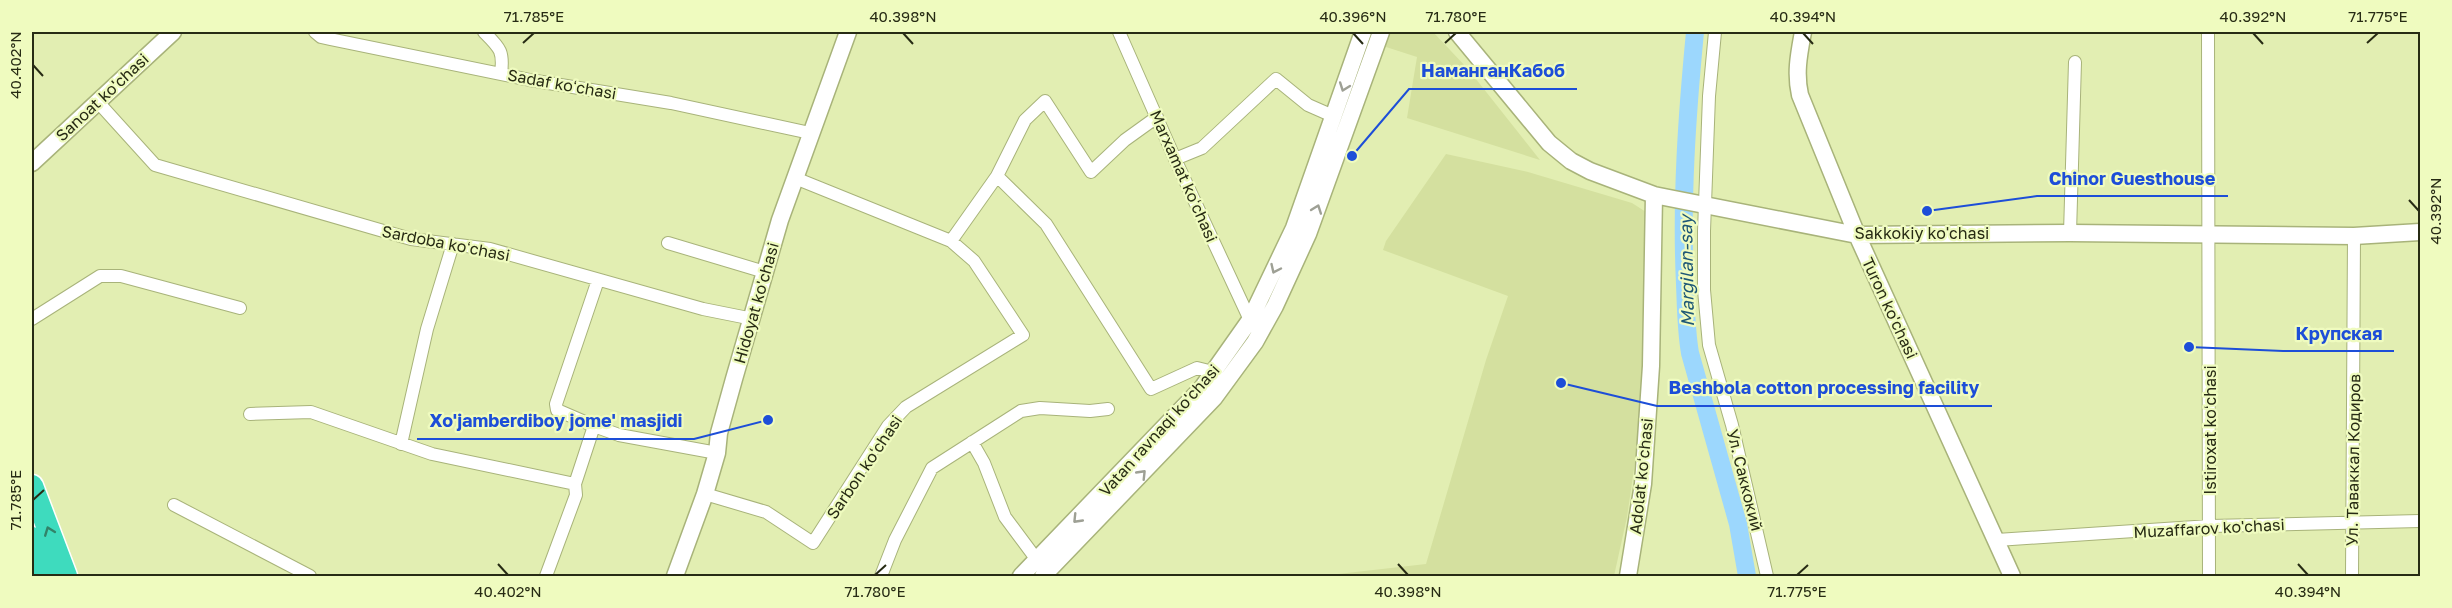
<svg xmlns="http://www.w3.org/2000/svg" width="2452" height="608" viewBox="0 0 2452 608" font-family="'Golos Text',sans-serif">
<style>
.built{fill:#d4e09f}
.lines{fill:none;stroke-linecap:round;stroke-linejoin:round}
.river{stroke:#9cd7fd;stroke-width:18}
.street-casing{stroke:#a8b37a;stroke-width:14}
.secondary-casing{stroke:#a8b37a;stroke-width:19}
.highway-casing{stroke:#fff;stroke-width:25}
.street{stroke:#fff;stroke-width:12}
.secondary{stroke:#fff;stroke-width:16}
.highway{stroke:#3edbbe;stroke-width:22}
.oneway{stroke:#9ea095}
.oneway2{stroke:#328369}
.ticks{fill:none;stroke:#272b14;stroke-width:2}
.labels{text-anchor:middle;stroke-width:4.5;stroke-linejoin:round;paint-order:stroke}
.street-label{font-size:16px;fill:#272b14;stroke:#effbbf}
.water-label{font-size:18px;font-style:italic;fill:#1d5776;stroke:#effbbf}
.leader{fill:none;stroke:#1d4ed8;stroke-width:2}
.callout-dot{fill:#1d4ed8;stroke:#effbbf;stroke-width:2}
.callout-label{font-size:18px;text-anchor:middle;font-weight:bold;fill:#1d4ed8;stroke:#effbbf;stroke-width:4.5;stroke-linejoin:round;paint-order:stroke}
.neatline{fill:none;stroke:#272b14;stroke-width:2}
.ticks-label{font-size:15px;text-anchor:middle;fill:#272b14}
</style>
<rect width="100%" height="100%" fill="#e2eeb2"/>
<path class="built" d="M1387 32H1433L1468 69 1540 160 1407 118 1417 57 1383 46Z
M1446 154 1528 172 1632 203 1646 212 1643 407 1627 517 1614 576H1340L1338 574 1426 564 1486 360 1508 296 1383 250 1386 241Z"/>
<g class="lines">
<path class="river" d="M1695 32C1687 115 1681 200 1685 284 1686 307 1686 330 1690 353L1738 524 1747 576"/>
<g class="street-casing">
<path id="street" d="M315 32 321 37 330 39 530 80 671 103 810 133
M484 32C500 48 504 51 501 74
M1119 32 1175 159 1250 320
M1715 32 1709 96 1704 231V290L1709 345 1732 425 1767 576
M2208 32 2209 576
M97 101 155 165 411 239 490 249 703 309 753 319
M1175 159 1202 148 1276 79 1308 105 1333 116
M997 176 1046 224 1151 389 1197 368 1213 372
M2070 233 2075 62
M951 241 997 176 1025 120 1045 101 1091 172 1125 140 1157 117
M668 243 765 272
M32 319 100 276H121L240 308
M250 414 311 412 432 454 575 484 594 426 619 435 717 453
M594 426 557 410 556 404 598 280
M972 442 984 463 1005 517 1037 560
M401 444 427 329 453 244
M705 494 766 512 813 543 888 426 906 407 1023 335 974 261 951 241 795 178
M174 505 310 576
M1997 540 2210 526 2420 521
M546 576 576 495 575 484
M881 576 895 540 932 468 1021 411 1040 408 1090 411 1108 409
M2352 576 2354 236"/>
</g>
<g class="secondary-casing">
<path id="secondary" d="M1457 32 1549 143 1571 161 1590 171 1654 195 1669 198 1857 235 2070 233 2354 236 2420 232
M1803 32C1799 54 1795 73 1800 95L1857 235 2012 576
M32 163 173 32
M675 576 705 494 717 453 719 433 734 379 780 220 848 32
M1021 576 1202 388 1250 320 1294 228 1363 32
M1043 576 1214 398 1255 342 1275 306 1308 234 1381 32
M1628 576 1643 484 1651 366 1654 195"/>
</g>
<g class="highway-casing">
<path id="highway" d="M32 486 66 576
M32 538 46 576"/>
</g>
<use href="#street" class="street"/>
<use href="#secondary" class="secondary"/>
<use href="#highway" class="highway"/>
</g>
<defs><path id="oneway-chevron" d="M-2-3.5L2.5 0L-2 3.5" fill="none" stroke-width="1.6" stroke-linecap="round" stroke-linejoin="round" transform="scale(1.5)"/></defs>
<g class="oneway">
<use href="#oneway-chevron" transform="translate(1344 87) rotate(110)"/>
<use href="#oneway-chevron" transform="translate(1317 209) rotate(-70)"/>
<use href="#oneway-chevron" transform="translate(1275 269) rotate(115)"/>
<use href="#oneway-chevron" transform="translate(1142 474) rotate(-46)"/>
<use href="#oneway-chevron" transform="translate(1077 519) rotate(134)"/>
</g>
<use class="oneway2" href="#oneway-chevron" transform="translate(49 531) rotate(-111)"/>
<path class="ticks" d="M903 33 913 44M1353 33 1363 44M1803 33 1813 44M2253 33 2263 44M523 43 534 33M1445 43 1456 33M2367 43 2378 33M33 65 43 76M2409 200 2419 211M33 500 44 490M498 564 508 575M1398 564 1408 575M2298 564 2308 575M875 575 886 565M1797 575 1808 565"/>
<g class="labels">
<g class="street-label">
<text transform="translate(562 84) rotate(10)" y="6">Sadaf koʻchasi</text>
<text transform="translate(102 97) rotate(-43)" y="6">Sanoat ko'chasi</text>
<text transform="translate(1184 176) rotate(66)" y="6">Marxamat koʻchasi</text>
<text x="1922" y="239">Sakkokiy ko'chasi</text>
<text transform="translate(446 243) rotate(11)" y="6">Sardoba koʻchasi</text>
<text transform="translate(756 303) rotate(-74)" y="6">Hidoyat ko'chasi</text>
<text transform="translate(1890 308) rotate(65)" y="6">Turon ko'chasi</text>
<text transform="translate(1159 430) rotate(-48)" y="6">Vatan ravnaqi ko'chasi</text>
<text transform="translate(2210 430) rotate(-90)" y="6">Istiroxat koʻchasi</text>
<text transform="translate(2353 460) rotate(-89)" y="6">Ул. Таваккал Кодиров</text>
<text transform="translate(864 467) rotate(-56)" y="6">Sarbon koʻchasi</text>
<text transform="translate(1641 476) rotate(-84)" y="6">Adolat koʻchasi</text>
<text transform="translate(1745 480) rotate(76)" y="6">Ул. Саккокий</text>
<text transform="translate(2209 528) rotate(-3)" y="6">Muzaffarov ko'chasi</text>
</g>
<g class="water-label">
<text transform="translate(1687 271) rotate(-91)" y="6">Margilan-say</text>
</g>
</g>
<path class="leader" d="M1352 156L1409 89H1577M1927 211L2037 196H2228M2189 347L2283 351H2394M1561 383L1657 406H1992M768 420L694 439H417"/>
<g class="callout-dot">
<circle cx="1352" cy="156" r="6"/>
<circle cx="1927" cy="211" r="6"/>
<circle cx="2189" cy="347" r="6"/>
<circle cx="1561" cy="383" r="6"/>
<circle cx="768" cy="420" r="6"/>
</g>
<g class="callout-label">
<text x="1493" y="77">НаманганКабоб</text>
<text x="2132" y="185">Chinor Guesthouse</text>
<text x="2339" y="340">Крупская</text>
<text x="1824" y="394">Beshbola cotton processing facility</text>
<text x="556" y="427">Xo'jamberdiboy jome' masjidi</text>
</g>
<rect width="2452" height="608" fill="none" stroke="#effbbf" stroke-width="66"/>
<rect x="33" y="33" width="2386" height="542" class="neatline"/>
<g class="ticks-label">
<text x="534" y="22">71.785°E</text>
<text x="903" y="22">40.398°N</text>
<text x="1353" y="22">40.396°N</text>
<text x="1456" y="22">71.780°E</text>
<text x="1803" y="22">40.394°N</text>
<text x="2253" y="22">40.392°N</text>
<text x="2378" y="22">71.775°E</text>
<text transform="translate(16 65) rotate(-90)" y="5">40.402°N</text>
<text transform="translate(2436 211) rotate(-90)" y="5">40.392°N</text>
<text transform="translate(16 500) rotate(-90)" y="5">71.785°E</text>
<text x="508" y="597">40.402°N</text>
<text x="875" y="597">71.780°E</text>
<text x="1408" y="597">40.398°N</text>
<text x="1797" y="597">71.775°E</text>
<text x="2308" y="597">40.394°N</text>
</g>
</svg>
